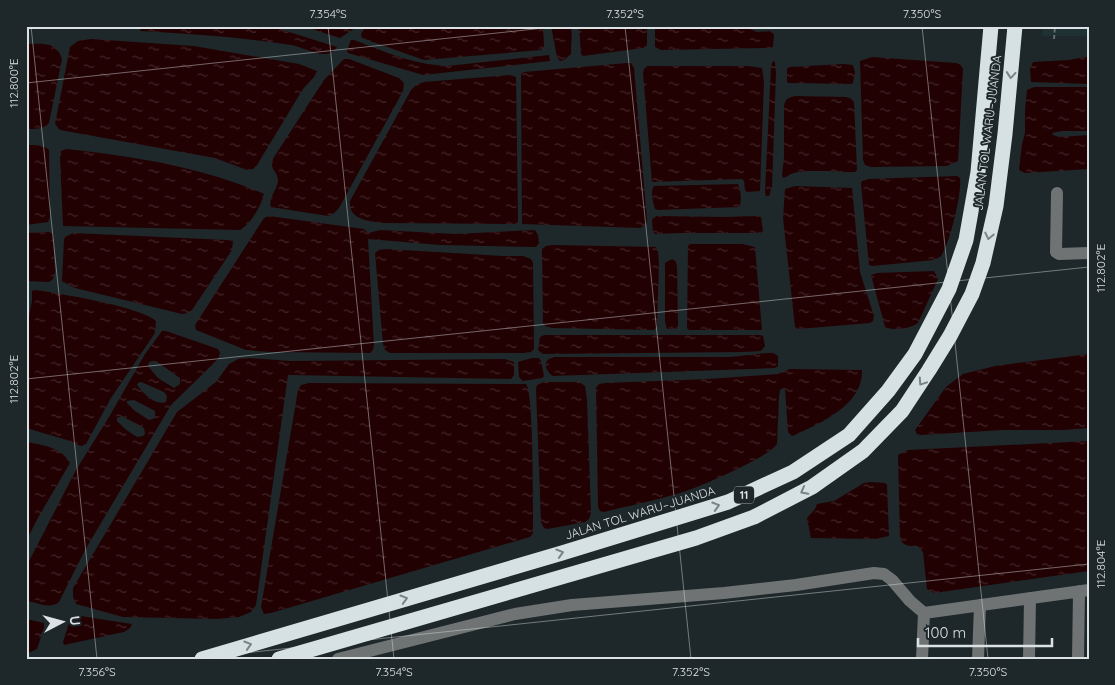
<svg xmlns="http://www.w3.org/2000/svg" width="1115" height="685" viewBox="0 0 1115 685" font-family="Quicksand,sans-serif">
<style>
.built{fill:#203134}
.water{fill:url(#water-ripples);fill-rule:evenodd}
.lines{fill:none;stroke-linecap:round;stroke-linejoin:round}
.path{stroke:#646c6e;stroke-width:2;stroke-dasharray:4 2.5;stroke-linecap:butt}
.minor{stroke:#6f7374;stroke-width:12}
.highway{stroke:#d6e1e4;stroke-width:15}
.oneway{stroke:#7a8486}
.ticks{fill:none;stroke:#dce2e3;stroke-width:1;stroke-opacity:0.45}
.labels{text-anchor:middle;stroke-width:4;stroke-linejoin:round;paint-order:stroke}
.shield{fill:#1e2729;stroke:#a3aaab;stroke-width:1}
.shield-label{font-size:11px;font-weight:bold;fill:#dce2e3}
.street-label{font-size:12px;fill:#dce2e3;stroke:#1e2729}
.neatline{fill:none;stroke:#dce2e3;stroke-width:2}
.ticks-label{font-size:12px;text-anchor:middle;fill:#dce2e3}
</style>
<defs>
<pattern id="water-ripples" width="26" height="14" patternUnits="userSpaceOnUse" patternTransform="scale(1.25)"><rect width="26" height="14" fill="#220103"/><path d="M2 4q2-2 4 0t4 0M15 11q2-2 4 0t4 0" fill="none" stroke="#422628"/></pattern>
</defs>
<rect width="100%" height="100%" fill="#1e2729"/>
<path class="built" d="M1043 26H1089V36H1042Z"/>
<path class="water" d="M138 26H270L337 47C327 63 305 47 291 45 241 37 191 34 141 31Z
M302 26H358L340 38Z
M366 26H543L544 46 541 50 424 60 362 38 361 34Z
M551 26H572L571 54 564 60 560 61 557 57Z
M579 26H647V45L643 48 583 56 581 54Z
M655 26H749L750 29 757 32 771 31 774 34 773 47 768 48 661 50 655 47Z
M91 39 194 46 299 64 317 71 314 77 303 89 257 165 253 169 247 170 215 158 60 130 55 124 70 47 78 41Z
M351 40H354C386 52 411 64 447 66L549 55 550 61 423 75 348 53 347 50Z
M26 44C41 44 57 41 62 59L49 123C43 130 35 129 26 129Z
M872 57 956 63 961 65 963 69 958 161 947 166 871 167 865 165 863 160 860 61Z
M1085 57H1089V84L1031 82 1030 69 1033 62 1069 60Z
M344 59H349L399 78 404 83 403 91 339 208 333 214 328 216 271 207C268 197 278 189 278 180 277 169 268 170 274 157L324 80Z
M773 61 775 62 776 73 772 187 769 196H766L765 192 771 66Z
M627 63H631L634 68 647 220 646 225 640 228 522 224 521 74 524 72Z
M844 64 853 65 855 72 853 83 851 84 788 83 787 81V69L789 67Z
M647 66H748L762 68 764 82 760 191 747 192 745 190 744 181 742 179 652 182 643 73 644 69Z
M510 75 516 77 518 221 516 224 384 223C369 221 348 220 350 201L411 90 416 85 424 82Z
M1034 87H1089V131H1062L1052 133 1053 135 1059 137 1089 135V169L1025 173 1019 170 1022 144 1025 133V110L1027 90Z
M795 96 845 97 850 98 854 102 857 170 855 172C839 172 808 169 794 173 790 174 787 177 783 178L782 175 784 157V107C785 99 787 98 795 96Z
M26 145C35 145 43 144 49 150L50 217 48 222 26 225Z
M66 149C133 156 202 167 264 194 261 206 251 224 240 230L63 226 60 156 61 151Z
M957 176 960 178C962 193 950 243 941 256 940 257 936 259 934 260L872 266 869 265 861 184 862 181 869 179Z
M738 184C741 190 742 201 739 207L658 210 655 209C653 202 650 192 654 186Z
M796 186 852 188 860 272 874 316 873 321 870 323 798 329 795 327 783 218 785 189Z
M269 216 364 229 368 233 380 230 455 234 535 230 538 235 539 243 536 247 440 245 368 239 374 346 373 350 370 353 270 352 246 350 196 330 195 325 264 218Z
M657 216 725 217 758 216 761 217 763 231 760 233H681L655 234 653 232 652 219Z
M49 232 53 234 55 272 53 279 49 282 26 281V233Z
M73 233 227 240 233 241 232 250 192 310 188 313 182 314 75 288 62 281 64 240 65 237Z
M690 244H743L755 247 762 330H689L687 328 688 246Z
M553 245 656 247 658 252 659 263 657 326 654 330 552 328 545 326 543 323 542 249 546 246Z
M386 249 503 256H523L531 259 533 263 534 349 531 352 524 353H390L385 350 383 344 375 253 379 250Z
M675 259 677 266 678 325 676 329H667L665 322V263L670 260Z
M934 271 938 279 918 323C910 329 893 331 885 327L871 275 877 273Z
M36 290C61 294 139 306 156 321L155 333 111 398 86 444 81 446 67 440 26 428V331L32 301V291Z
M162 331H166L218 349 220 353 218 359 171 405 85 550 59 602C49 610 38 602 26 601V567L76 470 109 417 145 354ZM152 361H156L180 378V384L174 388 158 378 148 366 149 363ZM141 382 164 392 167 396 166 402C155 406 143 393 137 385L138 383ZM134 400 155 411V417L153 419 149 420 135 411 127 403V401ZM122 416 144 428 145 434 143 436 137 437 125 429 117 421V418Z
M544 335H760L763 336 765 346 761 351 743 352 543 354 538 350 540 337Z
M767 353H773L778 356V366L775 368 553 376C549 374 542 365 548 360 548 359 554 357 555 357H730Z
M1089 354V428L1063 430H1003L921 435 917 434 915 430 946 387 963 374 995 366Z
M250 358 290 361 505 359 514 362V375L511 379 288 375 256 605 251 612 239 617 217 619 123 617 76 604 73 597V588L177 412 216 382 229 364 238 359Z
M532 358H539L541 361 544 376 542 378 523 381 519 377 518 362Z
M790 369 862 370C863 405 822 422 795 435L792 436 788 432 785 389 783 388 780 390 779 397 777 444C769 457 703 485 686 491 659 500 631 505 604 512L600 511 598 507 596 388 599 384 605 383 708 379 778 374Z
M544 382H579L585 386 587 400 591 513 589 519 585 522 548 529 544 528 541 522 536 389 537 385Z
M309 383 526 384C534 392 533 513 533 533L530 537 523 539 271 613 264 614 261 607 298 390 301 385Z
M1089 441V571L934 593 927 589 923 552 918 546C910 546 903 547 900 538L898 455 908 450Z
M26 442C43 445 61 447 70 463L39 516 26 541Z
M871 482 885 483 887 485 889 536 875 539 811 538 807 518 815 509 817 504 834 501 864 483Z
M74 615 132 624 130 628 124 632 64 645 63 642 71 617Z
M26 619 44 623V628L37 649 26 654Z"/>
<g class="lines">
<path class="path" d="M1054 39 1055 26"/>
<path class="minor" d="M1057 193 1056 252 1059 254 1089 253
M338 659 515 614 572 605 724 593 796 585 874 573 884 574 892 580 910 601 924 613 1089 590
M922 659 924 613
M978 659 980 605
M1029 659 1030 598
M1078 659 1079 591"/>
<path class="highway" d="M202 659 562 553 728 502 793 472 849 435 888 391 915 354 949 289 966 240 978 172 991 26
M279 659 696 538 754 517 812 487 863 451 902 411 929 370 950 336 972 294 983 263 996 206 1005 134 1015 26"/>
</g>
<defs><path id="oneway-chevron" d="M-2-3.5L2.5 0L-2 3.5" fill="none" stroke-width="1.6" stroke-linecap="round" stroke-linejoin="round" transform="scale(1.25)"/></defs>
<g class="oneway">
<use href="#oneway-chevron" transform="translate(1011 75) rotate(95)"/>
<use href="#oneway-chevron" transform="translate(989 236) rotate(102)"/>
<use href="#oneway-chevron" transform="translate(922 382) rotate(124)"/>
<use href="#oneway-chevron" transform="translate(804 491) rotate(152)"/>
<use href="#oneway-chevron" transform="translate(716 506) rotate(-17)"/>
<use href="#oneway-chevron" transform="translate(560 553) rotate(-17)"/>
<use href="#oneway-chevron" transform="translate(404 599) rotate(-16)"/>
<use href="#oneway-chevron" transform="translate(248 645) rotate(-17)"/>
</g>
<path class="ticks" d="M31 26 97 659M328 26 394 659M625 26 691 659M922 26 988 659M26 83 563 26M26 379 1089 267M187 659 1089 564"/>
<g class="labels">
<rect class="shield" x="734" y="486.5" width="20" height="17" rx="4"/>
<g class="shield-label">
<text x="744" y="499">11</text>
</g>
<g class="street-label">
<text transform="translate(988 133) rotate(-83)" y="4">JALAN TOL WARU–JUANDA</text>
<text transform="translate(640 513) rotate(-17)" y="4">JALAN TOL WARU–JUANDA</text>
</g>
</g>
<rect width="1115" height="685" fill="none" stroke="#1e2729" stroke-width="55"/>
<g transform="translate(62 622) rotate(84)" stroke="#1e2729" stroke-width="4" paint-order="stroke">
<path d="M0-4L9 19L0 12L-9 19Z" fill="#dce2e3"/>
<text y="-8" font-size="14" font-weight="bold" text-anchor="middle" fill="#dce2e3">U</text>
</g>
<path d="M918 638v8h134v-8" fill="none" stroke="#dce2e3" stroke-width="2.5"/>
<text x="925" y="638" font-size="15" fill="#dce2e3" stroke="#1e2729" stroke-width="4" paint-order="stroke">100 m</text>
<rect x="28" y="28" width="1060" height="630" class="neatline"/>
<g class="ticks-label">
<text x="328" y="18">7.354°S</text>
<text x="625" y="18">7.352°S</text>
<text x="922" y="18">7.350°S</text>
<text transform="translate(14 83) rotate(-90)" y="4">112.800°E</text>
<text transform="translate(1101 268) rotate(-90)" y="4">112.802°E</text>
<text transform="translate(14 379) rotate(-90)" y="4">112.802°E</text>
<text transform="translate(1101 564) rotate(-90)" y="4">112.804°E</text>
<text x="97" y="676">7.356°S</text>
<text x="394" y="676">7.354°S</text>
<text x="691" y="676">7.352°S</text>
<text x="988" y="676">7.350°S</text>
</g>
</svg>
